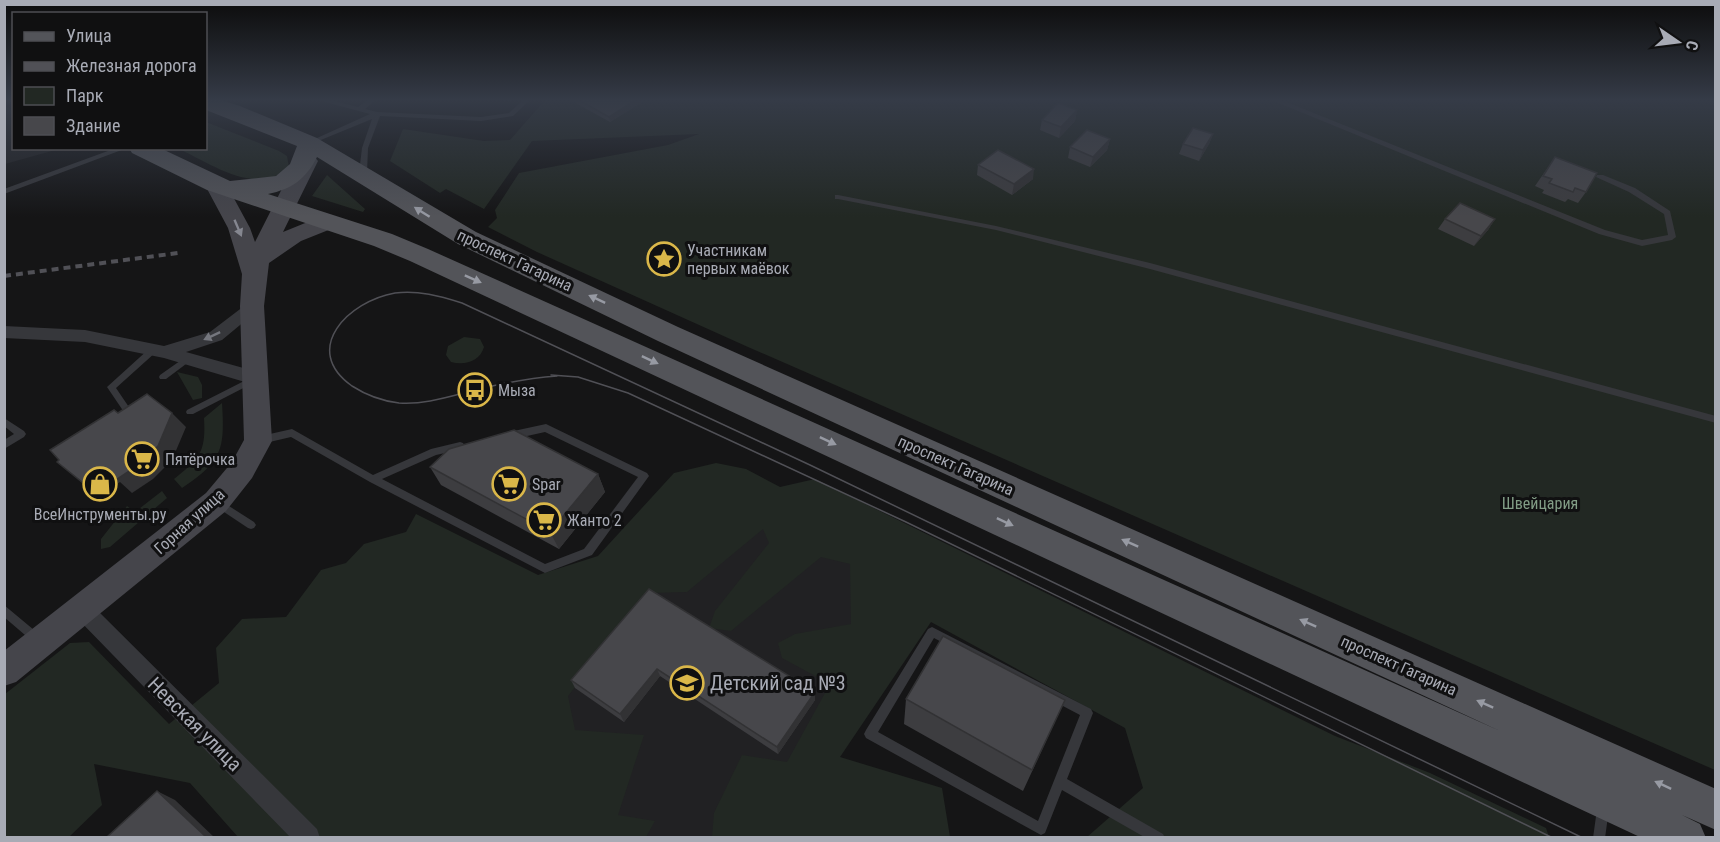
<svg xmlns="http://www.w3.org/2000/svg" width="1720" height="842" viewBox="0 0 1720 842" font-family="'Roboto Condensed',sans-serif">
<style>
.built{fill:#212123}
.green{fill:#222823}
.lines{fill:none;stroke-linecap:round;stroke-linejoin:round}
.service{fill:#36373b;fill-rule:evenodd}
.minor{fill:#36373b;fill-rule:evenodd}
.secondary{fill:#45454b;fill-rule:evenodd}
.primary{fill:#535459;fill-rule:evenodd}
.tram{stroke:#505056;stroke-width:1.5}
.rail{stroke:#505056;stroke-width:4;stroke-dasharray:7 5;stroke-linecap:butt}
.wall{fill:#3d3d40}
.shaded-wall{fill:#323234}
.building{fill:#47474b;stroke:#323234;stroke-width:1.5}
.oneway{fill:#979aa3}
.oneway2{fill:#858790}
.oneway3{fill:#75777e}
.labels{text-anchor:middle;stroke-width:6;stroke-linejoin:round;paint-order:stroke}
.poi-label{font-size:16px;fill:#a8abb5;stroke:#101011;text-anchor:start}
.street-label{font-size:16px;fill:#a8abb5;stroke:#101011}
.park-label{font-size:16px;fill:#829d86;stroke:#101011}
.near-poi-label{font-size:20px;fill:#a8abb5;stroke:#101011;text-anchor:start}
.near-street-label{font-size:20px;fill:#a8abb5;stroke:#101011}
</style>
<rect width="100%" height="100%" fill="#151516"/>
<path class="built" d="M4 106 13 110 14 148 59 149 5 164Z
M688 476 913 585 762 837H525L439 781Z"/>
<path class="green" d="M546 99H1715V770L748 347 537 252 488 227 497 218 495 210 519 173 668 145 699 134 532 141 484 209 446 189 440 193 390 161 403 129 484 141 510 140Z
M206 122 279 151 287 156 289 167C258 198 210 163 179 149L206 148Z
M327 175 365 209 363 212 312 196Z
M464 337 480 339 484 347C480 361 465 366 451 362L446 355 448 346Z
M177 372 198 377 202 385V398L193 400Z
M222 403C225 450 222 461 182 488L174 479C200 458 206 452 204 418Z
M716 463 746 469 780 487 815 479 1335 736 1430 773 1546 828 1549 837H1087L1143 788 1125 728 931 622 840 757 942 788 950 837H712L714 813 742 755 787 762 830 684 782 658 778 643 795 634 851 624 850 564 821 557 731 631 709 628 715 611 769 543 763 529 687 592 648 593 568 696 575 730 644 735 618 815 655 821 646 837H238L190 783 94 764 102 805 69 837 5 838V694L70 643 89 642 169 724 219 683 216 648 242 619 286 617 321 570 346 563 364 544 406 532 416 514 538 575 598 556 674 473Z
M162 491 167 498 110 547 101 549V539L127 506 135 512Z"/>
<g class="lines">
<path class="service" d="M314 99H326L358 107 369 99H377L365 109 377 112 481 117 509 113 524 99H531L513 116 481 121 380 116 368 148 367 173 363 175 359 173 362 148 372 119 311 144 309 145 306 143 370 114Z
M1269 99H1279L1605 230 1642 240 1668 235 1664 214 1629 192 1596 177 1597 175H1603L1635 188 1670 211 1676 237 1672 240 1642 246 1599 234Z
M116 148H127L4 194V189Z
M835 195H838L996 226 1150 263 1716 416V423L1150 269 996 230 838 199H835Z
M153 347 156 348 157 350 156 352 116 388 135 416 134 418H128L107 387 150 348Z
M187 356 191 359 190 361 166 379H160L159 377 160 375Z
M252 377 255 378 256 380 255 382 193 414H187L186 412 187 410Z
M4 418 24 431 26 434 24 437 4 449V440L14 434 4 426Z
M546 424 647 473 649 476 592 555 545 573 370 482 291 437 261 444 258 443 256 440 258 437 261 436 292 429 373 475 431 449 460 442 463 443 465 446 463 449 436 455 382 479 545 564 584 549 638 477 545 432 509 440 506 439 504 436 506 433 509 432Z
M218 499 254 522 256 525 254 528 251 529 248 528 215 506 213 503 215 500Z
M4 605 40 635 41 638 40 641 36 643 32 641 4 617Z
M932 627 1091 709 1093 713 1067 779 1163 834 1165 838H1146L1062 790 1045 833 1041 835 866 738 864 734 866 730 928 629ZM934 638 1080 715 1038 821 878 732Z
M1603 803 1607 805 1609 809 1605 838H1593L1597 809 1599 805Z"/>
<path class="minor" d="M252 300 258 302 260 306 258 310 222 340 186 352 261 373 264 378 261 383 255 385 164 358 85 342 4 338V326L85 330 164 346 210 332Z
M83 601 90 603 317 829 320 838H291L76 617 73 610 76 603Z"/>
<path class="secondary" d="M307 154 314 156 318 161 283 232 320 217 328 215 336 217 339 222 336 227 301 241 269 263 264 306 272 441 252 478 226 511 16 682 4 686V651L206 493 232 462 244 440 240 306 242 274 228 228 205 185 208 180H224L250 228 255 242 296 161 300 156Z"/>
<path class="primary" d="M206 99H217L240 106 317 138 476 232 678 327 1716 789V830L1682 815 1700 824 1706 838H1642L410 261 374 246 207 190 132 153 129 148H160L230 181 276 176 290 164 297 146 206 110ZM317 157 458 244 658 341 1500 731 428 249 392 234 268 194C292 189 306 179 317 157Z"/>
<path class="tram" d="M551 375 578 377 628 393 906 522 1553 838
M557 376C529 378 503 383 476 390 451 396 425 405 399 403 382 401 366 395 352 386 300 349 349 301 395 293 418 290 440 296 462 303L810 465 1583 838"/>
<path class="rail" d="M4 276 178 253"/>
</g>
<path class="wall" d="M492 99H511L510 101Z
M572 99H641L642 102 610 122 572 101Z
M1077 110 1075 121 1059 138 1040 130 1042 120Z
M1213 134 1209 144 1199 161 1179 154 1183 144Z
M1110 139 1107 150 1090 167 1068 158 1070 147Z
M1555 157 1586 192 1578 203 1568 199 1565 202 1542 193 1544 190 1535 186Z
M978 165 1033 179 1012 195 977 175Z
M1445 219H1495L1488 230 1474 246 1438 229Z
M430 467 598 474 605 492 559 549 441 485Z
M649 589 815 700 778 754 660 676 624 722 575 688 571 680Z
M906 699 1065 700 1023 791 904 724Z"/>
<path class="shaded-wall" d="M637 99H641L642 102 610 122 609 117Z
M1077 110 1075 121 1059 138 1061 127Z
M1213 134 1209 144 1199 161 1203 150Z
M1110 139 1107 150 1090 167 1093 157Z
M1034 169 1033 179 1012 195 1014 184Z
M1495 219 1488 230 1474 246 1481 236Z
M172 413 186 427 172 460 153 479 132 493 120 482 98 496 82 482Z
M598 474 605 492 559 549 550 532Z
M657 669 660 676 624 722 620 714Z
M815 692V700L778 754 777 747Z
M157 791 175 800 214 837H206Z"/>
<path class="building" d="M577 99H637L609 117Z
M1058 103 1077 110 1061 127 1042 120Z
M1193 128 1213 134 1203 150 1183 144Z
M1087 130 1110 139 1093 157 1070 147Z
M998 150 1034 169 1014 184 978 165Z
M1555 157 1597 173 1586 192 1575 188 1573 192 1549 183 1552 179 1543 176Z
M1460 203 1495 219 1481 236 1445 219Z
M147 394 172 413 158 446 138 465 117 479 104 468 82 482 57 462 59 460 50 450 114 410 118 413Z
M514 430 598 474 550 532 430 467 449 449Z
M649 589 815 692 777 747 657 669 620 714 571 680Z
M943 636 1065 700 1032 770 906 699Z
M157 791 206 837H107Z"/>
<defs><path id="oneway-solid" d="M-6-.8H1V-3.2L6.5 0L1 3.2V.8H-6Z" transform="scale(1.5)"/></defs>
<g class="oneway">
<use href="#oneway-solid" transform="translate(422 212) rotate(-148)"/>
<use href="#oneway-solid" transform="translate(473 279) rotate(24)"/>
<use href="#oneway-solid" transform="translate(597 299) rotate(-155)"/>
<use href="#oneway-solid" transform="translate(650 360) rotate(25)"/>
<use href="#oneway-solid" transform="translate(828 441) rotate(25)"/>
<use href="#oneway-solid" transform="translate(1005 522) rotate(25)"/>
<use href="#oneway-solid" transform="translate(1130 543) rotate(-156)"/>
<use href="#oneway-solid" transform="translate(1308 623) rotate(-156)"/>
<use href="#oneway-solid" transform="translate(1485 704) rotate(-156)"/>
<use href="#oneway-solid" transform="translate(1663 785) rotate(-155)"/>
</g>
<use class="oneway2" href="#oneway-solid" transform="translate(238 228) rotate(67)"/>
<use class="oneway3" href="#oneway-solid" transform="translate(212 336) rotate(155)"/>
<linearGradient id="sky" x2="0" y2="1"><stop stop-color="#0c0c0c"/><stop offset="0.46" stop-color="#353b47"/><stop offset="1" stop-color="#353b47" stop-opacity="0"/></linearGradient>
<rect width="1720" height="217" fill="url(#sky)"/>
<defs>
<g id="sight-ring" transform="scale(1.725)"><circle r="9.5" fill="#101011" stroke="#dab749" stroke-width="1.5"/><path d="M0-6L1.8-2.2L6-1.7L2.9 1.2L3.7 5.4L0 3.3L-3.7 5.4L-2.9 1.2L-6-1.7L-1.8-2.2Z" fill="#dab749"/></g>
<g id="bus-ring" transform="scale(1.725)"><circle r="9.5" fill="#101011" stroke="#dab749" stroke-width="1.5"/><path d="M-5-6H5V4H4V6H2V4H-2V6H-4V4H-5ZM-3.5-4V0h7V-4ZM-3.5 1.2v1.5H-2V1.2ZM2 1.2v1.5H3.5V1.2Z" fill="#dab749"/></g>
<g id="supermarket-ring" transform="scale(1.725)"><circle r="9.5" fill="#101011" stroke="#dab749" stroke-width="1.5"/><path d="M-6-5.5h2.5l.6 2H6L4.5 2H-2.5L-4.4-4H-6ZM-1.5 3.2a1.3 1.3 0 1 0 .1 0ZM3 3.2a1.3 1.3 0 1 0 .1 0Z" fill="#dab749"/></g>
<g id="shop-ring" transform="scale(1.725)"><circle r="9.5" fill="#101011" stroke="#dab749" stroke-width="1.5"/><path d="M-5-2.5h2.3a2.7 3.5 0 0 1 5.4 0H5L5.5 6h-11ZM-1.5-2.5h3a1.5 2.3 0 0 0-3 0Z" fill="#dab749"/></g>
<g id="school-ring" transform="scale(1.725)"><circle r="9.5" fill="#101011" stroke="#dab749" stroke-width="1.5"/><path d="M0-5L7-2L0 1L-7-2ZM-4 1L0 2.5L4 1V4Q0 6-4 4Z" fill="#dab749"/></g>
</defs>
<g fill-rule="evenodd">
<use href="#sight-ring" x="664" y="259"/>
<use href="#bus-ring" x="475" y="390"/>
<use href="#supermarket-ring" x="142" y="459"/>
<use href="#shop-ring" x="100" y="484"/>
<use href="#supermarket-ring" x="509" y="484"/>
<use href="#supermarket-ring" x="544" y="520"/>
<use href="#school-ring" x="687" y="683"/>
</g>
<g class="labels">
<g class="poi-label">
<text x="687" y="256">Участникам<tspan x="687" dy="18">первых маёвок</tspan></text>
<text x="498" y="396">Мыза</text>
<text x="165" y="465">Пятёрочка</text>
<text x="532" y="490">Spar</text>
<text x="100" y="520" text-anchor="middle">ВсеИнструменты.ру</text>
<text x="567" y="526">Жанто 2</text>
</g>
<g class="street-label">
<text transform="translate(515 260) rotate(25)" y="6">проспект Гагарина</text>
<text transform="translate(956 465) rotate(24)" y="6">проспект Гагарина</text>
<text transform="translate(189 521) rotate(-42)" y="6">Горная улица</text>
<text transform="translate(1399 665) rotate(24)" y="6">проспект Гагарина</text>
</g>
<g class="park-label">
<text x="1540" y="509">Швейцария</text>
</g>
<g class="near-poi-label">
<text x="710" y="690">Детский сад №3</text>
</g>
<g class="near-street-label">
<text transform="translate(195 724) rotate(45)" y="7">Невская улица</text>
</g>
</g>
<rect width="1720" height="842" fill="none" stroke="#a8abb5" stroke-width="12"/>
<rect x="12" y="12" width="195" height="138" fill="#101011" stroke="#4d4e53" stroke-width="1.5"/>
<rect x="24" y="32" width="30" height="9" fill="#535459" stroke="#4d4e53" stroke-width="1.5"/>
<text x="66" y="42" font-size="18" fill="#a8abb5">Улица</text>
<rect x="24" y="62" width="30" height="9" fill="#505056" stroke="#4d4e53" stroke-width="1.5"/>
<text x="66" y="72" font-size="18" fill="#a8abb5">Железная дорога</text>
<rect x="24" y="87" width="30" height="18" fill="#222823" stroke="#4d4e53" stroke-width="1.5"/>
<text x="66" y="102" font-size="18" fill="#a8abb5">Парк</text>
<rect x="24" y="117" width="30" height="18" fill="#47474b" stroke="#4d4e53" stroke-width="1.5"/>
<text x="66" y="132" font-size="18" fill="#a8abb5">Здание</text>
<g transform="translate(1678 42) rotate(104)" stroke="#101011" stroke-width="4.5" paint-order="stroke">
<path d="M0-4.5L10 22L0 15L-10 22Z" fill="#a8abb5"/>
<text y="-9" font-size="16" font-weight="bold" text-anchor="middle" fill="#a8abb5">С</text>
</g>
</svg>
